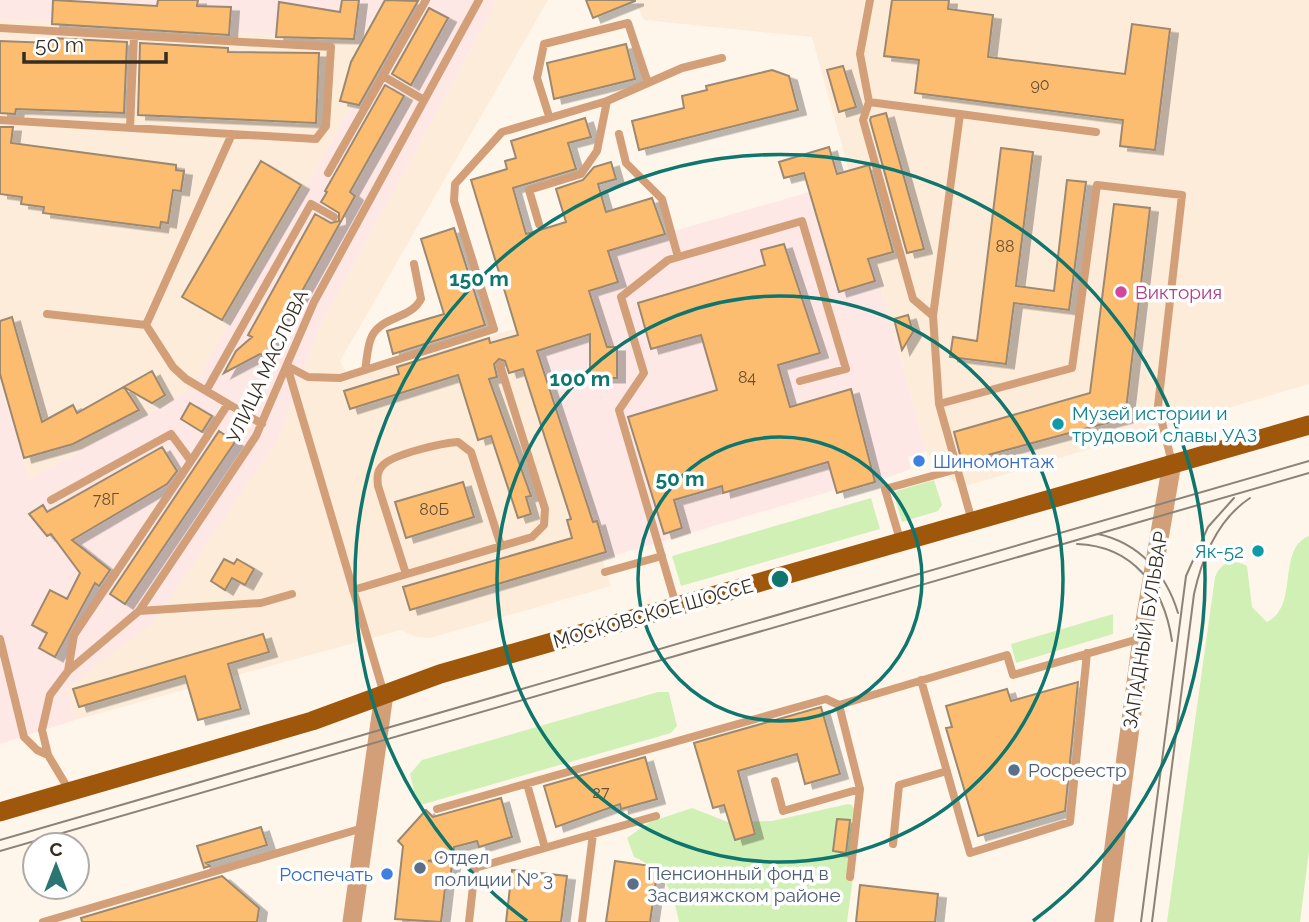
<svg xmlns="http://www.w3.org/2000/svg" width="1309" height="922" viewBox="0 0 1309 922" font-family="Raleway,sans-serif">
<style>
.built{fill:#fdecd9}
.industrial{fill:#fde8e5}
.green{fill:#d0f0b6}
.building{fill:#fdbd6f;stroke:#9d8870;stroke-width:2;filter:url(#shadow)}
.lines{fill:none;stroke-linecap:round;stroke-linejoin:round}
.service{stroke:#d39f78;stroke-width:8}
.tertiary{stroke:#d39f78;stroke-width:19}
.primary{stroke:#9f570b;stroke-width:19}
.tram{stroke:#8c8378;stroke-width:2}
.ring{fill:none;stroke:#0f766e;stroke-width:3.5}
.hotel-dot{fill:#d1479c;stroke:#fff;stroke-width:2.5}
.culture-dot{fill:#0f9aa8;stroke:#fff;stroke-width:2.5}
.shop-dot{fill:#3f7fe0;stroke:#fff;stroke-width:2.5}
.service-dot{fill:#5c6f8a;stroke:#fff;stroke-width:2.5}
.labels{text-anchor:middle;stroke-width:7;stroke-linejoin:round;paint-order:stroke}
.number-label{font-size:16px;fill:#675035}
.hotel-label{font-size:19px;fill:#b23c85;stroke:#fff;text-anchor:start}
.street-label{font-size:19px;fill:#352c22;stroke:#fff}
.culture-label{font-size:19px;fill:#0d838f;stroke:#fff;text-anchor:start}
.shop-label{font-size:19px;fill:#366cbe;stroke:#fff;text-anchor:start}
.service-label{font-size:19px;fill:#4e5e75;stroke:#fff;text-anchor:start}
.centre{fill:#0f766e;stroke:#fff;stroke-width:3.5}
.ring-label{font-size:21px;text-anchor:middle;font-weight:bold;fill:#0f766e;stroke:#fff;stroke-width:7;stroke-linejoin:round;paint-order:stroke}
</style>
<defs>
<filter id="shadow"><feDropShadow dx="8" dy="4.5" stdDeviation="0" flood-color="#0004"/></filter>
</defs>
<rect width="100%" height="100%" fill="#fff6eb"/>
<path class="built" d="M383 0H411L192 389 29 479 0 383V19L361 38Z
M494 0H548L340 361 350 379 530 324 611 586 430 638 416 637 401 630 75 720 66 689 154 621 279 437 320 326 493 9Z
M635 0H1309V384L962 487 942 473 926 451 812 37 644 20Z"/>
<path class="industrial" d="M0 0H383L361 38 354 39 0 19Z
M411 0H494L493 9 320 326 279 437 154 622 66 689 75 720 0 744V383L29 479 192 389Z
M851 180 926 451 908 457 911 469 875 482 837 494 835 490 603 559 530 324 522 275Z"/>
<path class="green" d="M934 480 942 505 938 511 902 522 893 492Z
M871 498 880 529 681 586 672 556Z
M1309 536V851L1300 922H1167L1215 577C1221 562 1232 558 1247 566L1252 607 1267 622C1300 606 1276 549 1309 536Z
M1113 614V634L1016 663 1011 644Z
M658 692H669L670 697 677 726 671 733 424 804H417L410 774 422 760Z
M848 804 852 805 860 825 847 922H679C673 891 664 870 634 857L627 838 650 822 692 808 728 822 772 821Z"/>
<path class="building" d="M53 0 157 6 158 0H198L197 6 231 7 229 35 52 24Z
M342 0H359L354 39 276 37 279 2 340 12Z
M385 0 418 1 359 105 340 101 351 62Z
M586 0H635V1L593 18Z
M892 0H949L948 9 993 15 988 57 1125 74 1132 24 1170 29 1155 150 1120 146 1123 120 915 93 919 60 884 56Z
M429 8 448 18 411 85 392 74Z
M51 38 127 42 124 113 16 109 15 114 0 113V41L51 43Z
M140 43 228 48V52L319 53 316 123 138 115Z
M626 44 635 79 554 99 547 63Z
M843 66 856 107 839 112 827 70Z
M772 70 789 76 798 110 639 150 632 121 684 108 682 96 707 90 706 86Z
M385 85 404 96 350 192 355 196 266 356 260 354 224 373 236 351 252 337 248 335 315 214 331 223 339 221V213L321 202 327 192 325 191Z
M886 113 924 249 907 253 870 120 871 117Z
M585 118 591 137 568 143 576 169 513 188 526 234 540 230 566 222 556 189 583 180 594 167 611 162 616 179 598 184 606 212 652 198 665 234 608 251 618 282 589 291 607 347H617V378H590V334L537 351 593 522 597 521 606 552 410 610 403 587 572 538 567 520 571 519 523 369 509 373 505 361 499 359 494 364 497 377 489 379 531 496 526 497 531 514 518 518 491 436 478 440 458 375 350 409 344 391 399 374 397 367 489 338 490 343 518 335 471 180 507 169 505 161 516 158 511 141Z
M0 127H13L11 143 176 165V170L184 171 181 191 173 190 168 223 161 222 160 228 43 213 44 207 21 204 22 197 0 194Z
M829 147 837 174 869 165 893 252 868 259 875 281 839 292 804 173 784 178 779 162Z
M1001 148 1033 152 1016 286 1054 291 1067 180 1086 182 1069 310 1014 303 1006 364 950 357 953 337 977 341Z
M261 161 301 185 222 320 182 297Z
M1114 204 1150 208 1125 418 962 462 954 432 1090 393Z
M454 228 485 325 393 354 387 331 444 314 421 239Z
M784 244 820 353 778 365 790 407 851 389 875 482 837 493 828 462 723 493 722 486 674 500 682 528 664 534 628 417 717 390 701 335 651 349 638 303 765 265 761 250Z
M908 315 913 332 902 350 894 319Z
M12 317 42 422 73 405 77 413 152 371 165 395 152 403 124 387 139 410 73 444 24 458 0 374V321Z
M190 403 212 416 202 432 181 419Z
M219 431 235 442 125 604 110 594Z
M162 447 177 471 167 484 72 540 110 570 99 586 95 583 55 657 39 648 47 633 32 625 50 590 67 599 80 573 51 534 47 536 29 514 43 505 47 512Z
M463 482 474 517 406 538 395 502Z
M224 559 234 564 237 559 254 569 245 585 232 578 225 590 211 581Z
M263 634 269 652 228 664 241 709 198 720 185 676 79 707 73 689Z
M1078 682 1065 811 978 836 946 728 952 727 946 706 1007 689 1011 701Z
M821 707 840 774 805 784 797 754 738 771 755 834 735 840 724 805 713 808 694 743Z
M645 757 657 799 621 809 620 804 556 827 544 786Z
M501 798 512 837 479 847 477 841 454 847 453 854 428 861 452 864 450 880H446L441 922 395 919 403 846 398 841 426 810 433 817Z
M837 819 850 820 846 853 833 851Z
M261 827 267 845 206 863 210 866 204 868 197 846Z
M615 861 658 867 650 922H606Z
M512 870 567 876 561 922H506Z
M222 876 259 908 257 922H82L81 918Z
M860 885 938 894 935 922H856Z"/>
<g class="lines">
<path class="service" d="M870 0 860 54 869 102 960 114 933 316 939 404
M0 28 331 47 326 126 316 139 0 120
M383 76 424 100
M869 102 863 120 913 299 933 316
M960 114 1096 132
M549 116 537 78 544 44 628 23 648 83
M130 128 134 36
M619 134 626 163 662 199 678 257
M328 173 426 0
M539 224 529 190 581 174 597 151 607 101
M47 314 146 325 173 367 186 379 262 424
M146 325 232 134
M287 366 308 377 340 378 494 329 454 201 455 184 502 132 607 101 682 68 722 58
M287 366 384 694
M365 370C367 360 367 346 372 336 382 316 411 319 421 299L414 264
M206 391 311 204 334 217
M191 461 228 404
M51 500 171 434 191 461 74 635 68 671
M972 521 939 404 1072 368 1097 185 1182 195 1158 406 1172 463
M901 543 885 489 957 469
M605 572 662 556
M406 574 378 486C377 477 377 471 383 465 394 454 442 443 458 442L471 452 501 546
M353 590 532 537 544 525 545 509 500 365
M676 605 619 410 644 373 621 297 668 260 802 221 846 369 800 381
M139 611 261 603 292 594
M0 639 24 737 37 750 48 755
M921 680 970 853 1070 822 1087 653
M775 781 783 811 860 789 839 705
M527 784 545 848
M69 790 48 755 42 730 50 695 68 671 139 611 256 436 314 302 479 0
M437 809 826 699 839 705 1007 655 1013 675 1142 638
M893 844 899 785 947 771
M850 877 860 789
M43 922 363 828
M469 922 475 868 656 816
M582 922 593 834"/>
<path class="tertiary" d="M352 922 384 694
M1104 922 1142 638 1172 463"/>
<path class="primary" d="M0 812 312 721 440 674 1309 425"/>
<path class="tram" d="M1098 534C1139 543 1166 573 1178 613
M1077 544C1133 546 1164 587 1172 641
M0 840 1309 461
M0 851 1309 473
M1141 922 1186 576 1208 527 1234 498
M1152 922 1194 594C1202 558 1218 519 1250 498"/>
</g>
<g class="ring">
<circle cx="780" cy="579" r="142"/>
<circle cx="780" cy="579" r="283"/>
<path d="M527 921A425 425 0 1 1 1033 921"/>
</g>
<circle class="hotel-dot" cx="1121" cy="292" r="7"/>
<g class="culture-dot">
<circle cx="1058" cy="424" r="7"/>
<circle cx="1258" cy="551" r="7"/>
</g>
<g class="shop-dot">
<circle cx="919" cy="461" r="7"/>
<circle cx="387" cy="874" r="7"/>
</g>
<g class="service-dot">
<circle cx="1014" cy="770" r="7"/>
<circle cx="420" cy="868" r="7"/>
<circle cx="633" cy="884" r="7"/>
</g>
<g class="labels">
<g class="number-label">
<text x="1040" y="90">90</text>
<text x="1005" y="252">88</text>
<text x="747" y="383">84</text>
<text x="106" y="505">78Г</text>
<text x="434" y="515">80Б</text>
<text x="601" y="798">27</text>
</g>
<g class="hotel-label">
<text x="1135" y="299">Виктория</text>
</g>
<g class="street-label">
<text transform="translate(267 366) rotate(-65)" y="7">УЛИЦА МАСЛОВА</text>
<text transform="translate(653 613) rotate(-16)" y="7">МОСКОВСКОЕ ШОССЕ</text>
<text transform="translate(1145 630) rotate(-81)" y="7">ЗАПАДНЫЙ БУЛЬВАР</text>
</g>
<g class="culture-label">
<text x="1072" y="420">Музей истории и<tspan x="1072" dy="22">трудовой славы УАЗ</tspan></text>
<text x="1244" y="558" text-anchor="end">Як-52</text>
</g>
<g class="shop-label">
<text x="933" y="468">Шиномонтаж</text>
<text x="373" y="881" text-anchor="end">Роспечать</text>
</g>
<g class="service-label">
<text x="1028" y="777">Росреестр</text>
<text x="434" y="864">Отдел<tspan x="434" dy="22">полиции № 3</tspan></text>
<text x="647" y="880">Пенсионный фонд в<tspan x="647" dy="22">Засвияжском районе</tspan></text>
</g>
</g>
<circle cx="780" cy="579" r="10" class="centre"/>
<g class="ring-label">
<text x="479" y="286">150 m</text>
<text x="580" y="386">100 m</text>
<text x="680" y="486">50 m</text>
</g>
<g transform="translate(56 866)"><circle r="33" fill="#ffffff" stroke="#aeaba7" stroke-width="2"/>
<path d="M0-5L12 26L0 18L-12 26Z" fill="#2b7573"/>
<text y="-10" font-size="19" font-weight="bold" text-anchor="middle" fill="#352c22">С</text>
</g>
<path d="M24 52v10h142v-10" fill="none" stroke="#352c22" stroke-width="3.5"/>
<text x="35" y="52" font-size="21" fill="#352c22" stroke="#ffffff" stroke-width="5" paint-order="stroke">50 m</text>
</svg>
